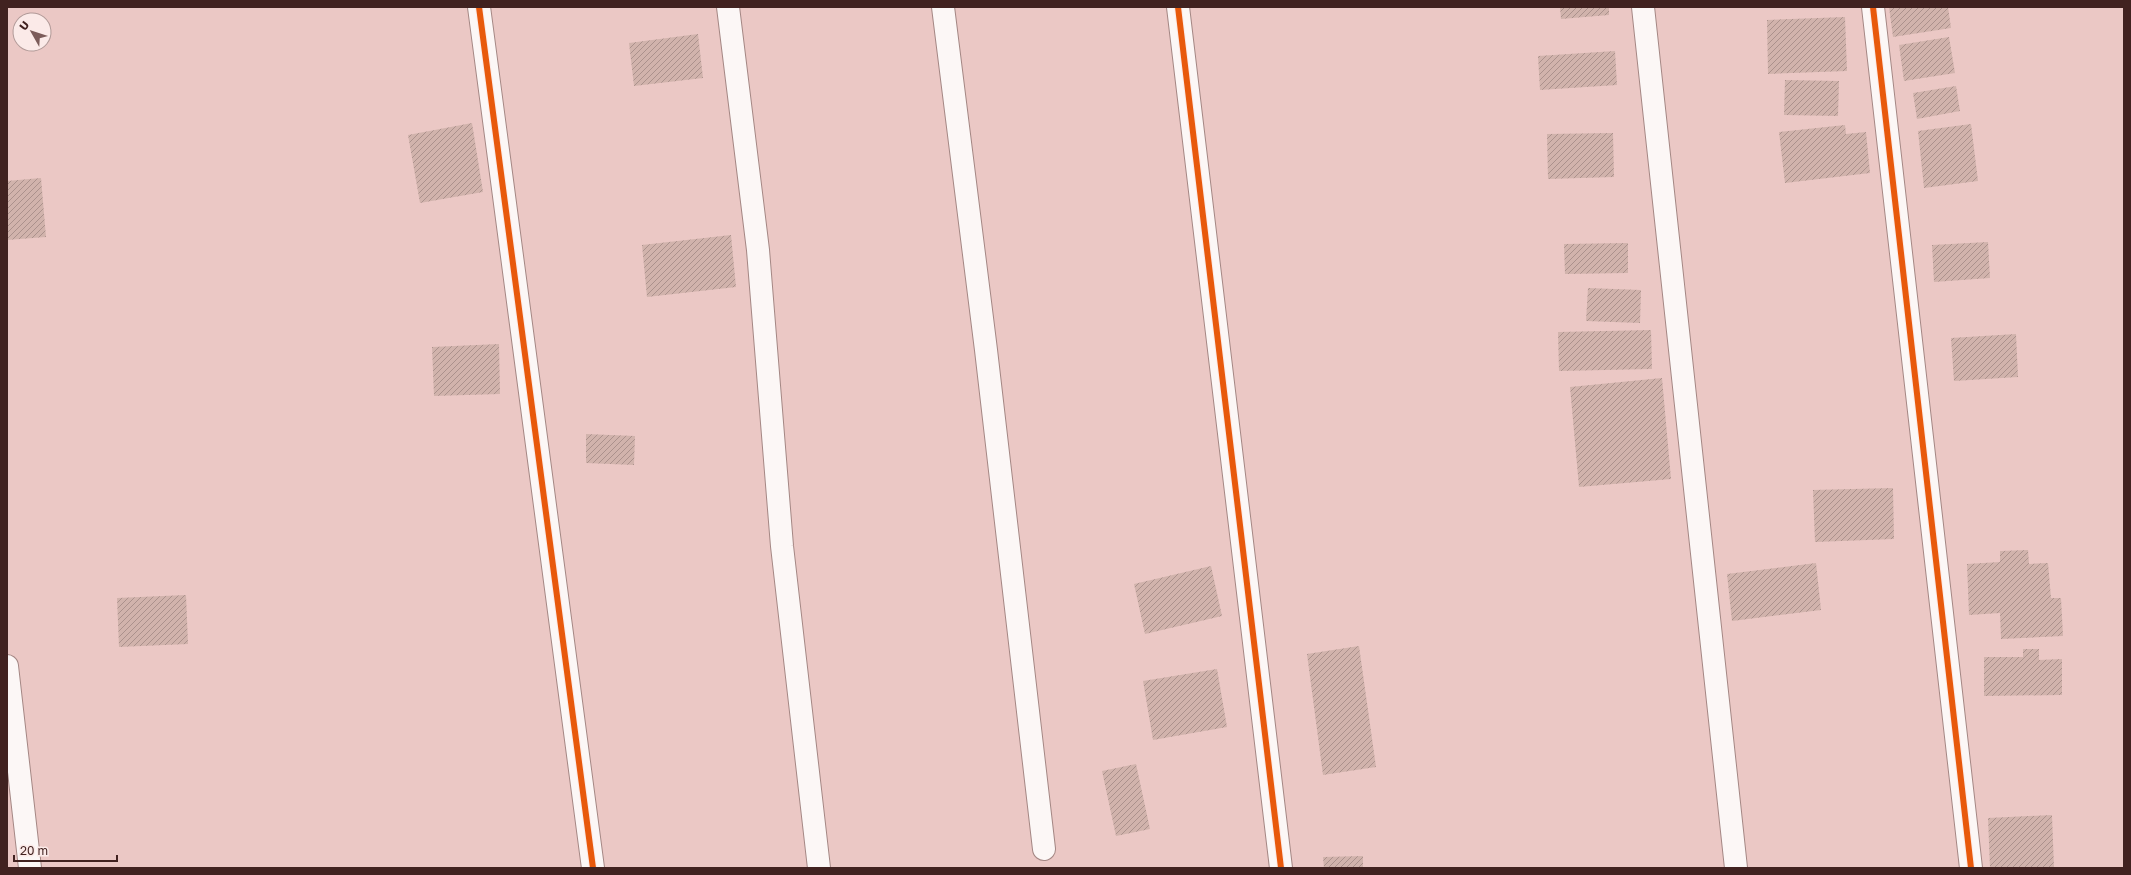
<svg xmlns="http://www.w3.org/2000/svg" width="2131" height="875" viewBox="0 0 2131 875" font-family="'Golos Text',sans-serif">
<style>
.building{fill:url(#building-hatch)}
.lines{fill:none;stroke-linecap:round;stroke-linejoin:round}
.street-casing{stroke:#a48784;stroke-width:24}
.street{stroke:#fcf7f6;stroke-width:22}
.cycleway-casing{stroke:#fbeae8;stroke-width:8}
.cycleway{stroke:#e8590c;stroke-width:6}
</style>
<defs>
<pattern id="building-hatch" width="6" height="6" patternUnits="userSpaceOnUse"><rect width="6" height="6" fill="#d1b3ac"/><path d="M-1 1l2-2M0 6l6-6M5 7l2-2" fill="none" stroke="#ab918c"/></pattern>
</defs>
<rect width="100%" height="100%" fill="#ebc8c5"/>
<path class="building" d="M1560 7H1609V15L1561 19Z
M1889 7H1948L1951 28 1893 37Z
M1845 17 1847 71 1768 74 1767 20Z
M698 34 703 78 634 86 629 43Z
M1949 37 1955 73 1904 81 1899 45Z
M1615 51 1617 85 1540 90 1538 56Z
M1785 80 1839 81 1838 116 1784 115Z
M1956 86 1960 111 1917 119 1913 93Z
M472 123 483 192 420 203 408 135Z
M1971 124 1978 181 1924 188 1918 131Z
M1845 125 1846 134 1866 132 1870 173 1785 183 1779 132Z
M1613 133 1614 177 1548 179 1547 134Z
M41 178 46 237 7 240V181Z
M731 235 736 287 647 297 642 245Z
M1988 242 1990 278 1934 282 1932 245Z
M1628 243V273L1565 274 1564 244Z
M1588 288 1641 290 1640 323 1586 321Z
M1651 330 1652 369 1559 371 1558 332Z
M2016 334 2018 377 1954 381 1951 338Z
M499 344 500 394 434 396 432 347Z
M1662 378 1671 479 1579 487 1570 387Z
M586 434 635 436 634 465 586 463Z
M1893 488 1894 539 1815 542 1813 490Z
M2028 550 2029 564 2048 563 2051 598H2061L2063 636 2001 639 2000 613 1969 615 1967 564 2000 562V551Z
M1816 563 1821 610 1732 621 1727 574Z
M1211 566 1222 616 1145 634 1134 584Z
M186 595 188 644 119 647 117 598Z
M1359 646 1376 767 1323 775 1307 654Z
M2023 649H2039V660L2062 659V695L1984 696V657H2023Z
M1217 669 1227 727 1153 740 1143 681Z
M1136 764 1150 829 1116 836 1102 771Z
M2052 815 2054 868H1990L1988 818Z
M1363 856V868H1324L1323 857Z"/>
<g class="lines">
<g class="street-casing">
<path id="street" d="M479 7 593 868
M728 7 758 250 782 546 819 868
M943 7 986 350 1044 849
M1178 7 1281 868
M1643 7 1736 868
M1873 7 1971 868
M7 666 30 868"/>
</g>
<use href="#street" class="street"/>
<g class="cycleway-casing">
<path id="cycleway" d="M479 7 593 868
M1178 7 1281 868
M1873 7 1971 868"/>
</g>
<use href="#cycleway" class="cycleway"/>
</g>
<rect width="2131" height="875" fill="none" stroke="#412220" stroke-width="16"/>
<g transform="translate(32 32) rotate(309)"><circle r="19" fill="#fbeae8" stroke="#b19a98"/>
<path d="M0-3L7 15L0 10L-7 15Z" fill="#7c5c5a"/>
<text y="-6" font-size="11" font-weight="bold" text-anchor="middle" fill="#412220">U</text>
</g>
<path d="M14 855v6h103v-6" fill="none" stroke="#412220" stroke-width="2"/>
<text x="20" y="855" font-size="12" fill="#412220" stroke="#fbeae8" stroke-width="3" paint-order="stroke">20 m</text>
</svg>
